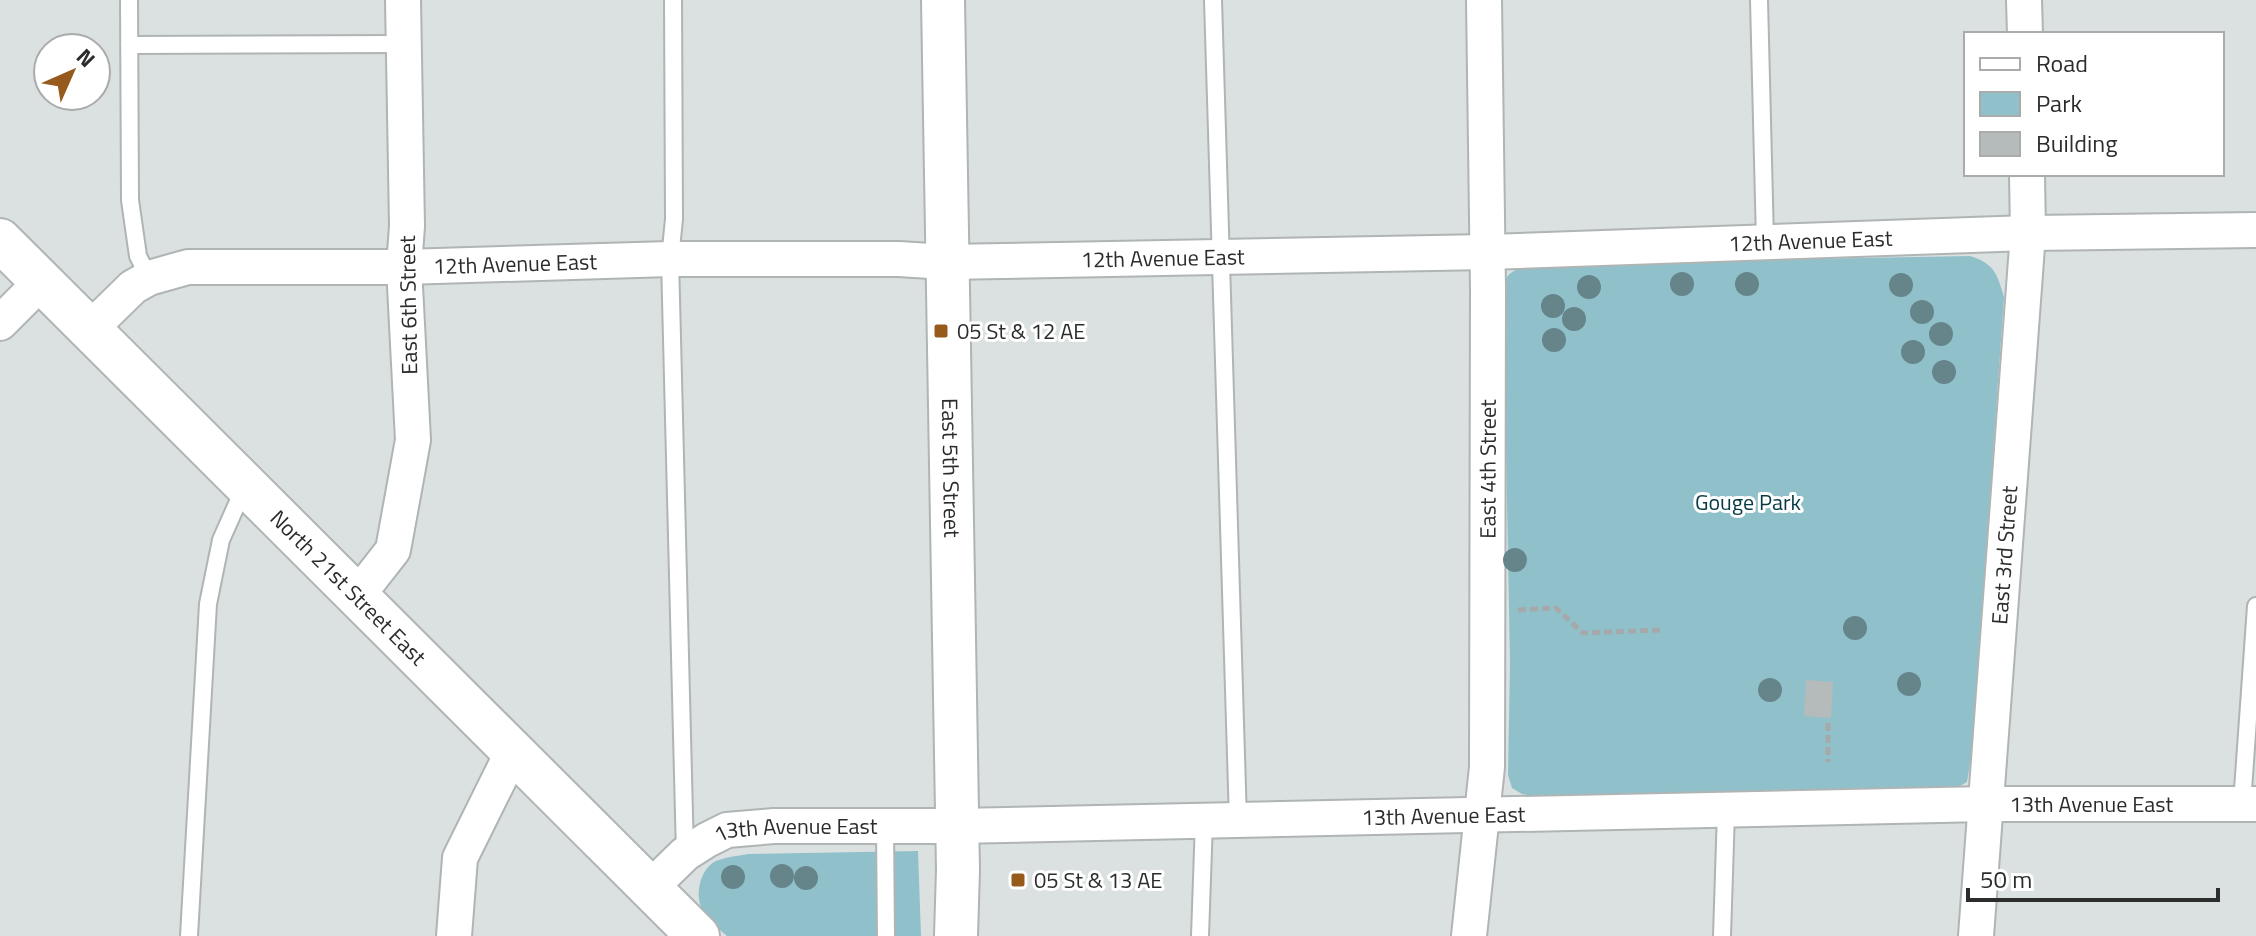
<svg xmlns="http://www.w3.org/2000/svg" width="2256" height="936" viewBox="0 0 2256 936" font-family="'Titillium Web',sans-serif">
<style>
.green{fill:#90c1cb}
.building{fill:#b5babb}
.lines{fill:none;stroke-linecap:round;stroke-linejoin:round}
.service-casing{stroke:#afb4b5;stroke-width:20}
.minor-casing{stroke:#afb4b5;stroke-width:38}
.tertiary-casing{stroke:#afb4b5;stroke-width:46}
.path{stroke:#a5a9aa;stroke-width:5;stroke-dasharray:8 4;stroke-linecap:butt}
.service{stroke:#fff;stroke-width:16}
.minor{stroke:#fff;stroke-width:34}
.tertiary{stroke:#fff;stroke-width:42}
.tree{fill:#66858a}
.poi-dot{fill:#965b1c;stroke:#fff;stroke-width:3}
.labels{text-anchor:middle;stroke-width:6;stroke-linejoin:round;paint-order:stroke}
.street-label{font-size:22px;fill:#2b2d2d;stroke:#fff}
.poi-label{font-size:22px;fill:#2b2d2d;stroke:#fff;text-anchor:start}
.park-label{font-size:22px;fill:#063a43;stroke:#fff}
</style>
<rect width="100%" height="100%" fill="#dbe0e1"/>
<path class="green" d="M1970 256C1995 264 1997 274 2004 297L1972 751 1967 782 1960 786 1931 789 1533 796 1522 794 1512 788 1508 775 1510 663 1503 284C1509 268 1524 267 1540 264Z
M918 851 921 936H727C718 928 706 918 701 907 695 892 701 868 716 861 726 857 737 856 748 854Z"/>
<path class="building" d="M1806 680 1833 682 1831 718 1804 716Z"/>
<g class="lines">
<g class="service-casing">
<path id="service" d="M129 0 130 200 138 256 149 278
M673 0 674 219 670 259 685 854
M1213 0 1238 821
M1759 0 1765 241
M129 45 404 44
M2242 804 2256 606
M885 826 886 936
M189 936 208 604 221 540 245 486
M1200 936 1204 821
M1722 936 1726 811"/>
</g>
<g class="minor-casing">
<g id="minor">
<path d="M2024 0 2025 34"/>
<path d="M0 323 42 281"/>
<path id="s1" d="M90 329 133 287 149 278 188 267H404L670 259H899L946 262 1488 252 2028 233 2256 230"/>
<path d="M357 596 393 550 413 440 404 267 407 226 403 0"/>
<path id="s2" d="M650 888 685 854 707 840 727 830 774 826H957L1986 804H2256"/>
<path d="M454 936 460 858 513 751"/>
<path id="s3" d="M1469 936 1487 767 1488 289 1484 0"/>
<path id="s4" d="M1976 936 2028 233 2027 174"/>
</g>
</g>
<g class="tertiary-casing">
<g id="tertiary">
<path id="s5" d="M943 0 958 870 956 936"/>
<path id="s6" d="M0 240 698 936"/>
</g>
</g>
<path class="path" d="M1518 610 1556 608 1583 633 1660 630
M1828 723V762"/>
<use href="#service" class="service"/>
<use href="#minor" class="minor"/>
<use href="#tertiary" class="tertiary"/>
</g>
<g class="tree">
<circle cx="1682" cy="284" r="12"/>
<circle cx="1747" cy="284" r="12"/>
<circle cx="1901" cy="285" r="12"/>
<circle cx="1589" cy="287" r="12"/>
<circle cx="1553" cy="306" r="12"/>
<circle cx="1922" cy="312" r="12"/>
<circle cx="1574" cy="319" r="12"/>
<circle cx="1941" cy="334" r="12"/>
<circle cx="1554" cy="340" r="12"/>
<circle cx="1913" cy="352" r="12"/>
<circle cx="1944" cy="372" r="12"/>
<circle cx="1515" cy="560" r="12"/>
<circle cx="1855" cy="628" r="12"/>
<circle cx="1909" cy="684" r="12"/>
<circle cx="1770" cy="690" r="12"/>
<circle cx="782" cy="876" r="12"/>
<circle cx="733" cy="877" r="12"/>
<circle cx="806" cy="878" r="12"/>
</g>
<g class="poi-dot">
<rect x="933" y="323" width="16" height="16" rx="4"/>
<rect x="1010" y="872" width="16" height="16" rx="4"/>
</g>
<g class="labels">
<g class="street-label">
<text dy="8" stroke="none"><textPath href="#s1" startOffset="1742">12th Avenue East</textPath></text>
<text dy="8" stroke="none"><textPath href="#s1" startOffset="1094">12th Avenue East</textPath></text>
<text dy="8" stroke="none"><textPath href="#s1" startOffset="446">12th Avenue East</textPath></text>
<text transform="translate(408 305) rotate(-91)" y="8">East 6th Street</text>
<text dy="8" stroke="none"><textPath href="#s5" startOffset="468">East 5th Street</textPath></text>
<text dy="8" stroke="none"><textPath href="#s3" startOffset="468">East 4th Street</textPath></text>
<text dy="8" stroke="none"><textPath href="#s4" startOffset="382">East 3rd Street</textPath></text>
<text dy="8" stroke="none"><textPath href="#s6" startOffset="492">North 21st Street East</textPath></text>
<text dy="8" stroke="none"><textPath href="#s2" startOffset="1462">13th Avenue East</textPath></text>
<text dy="8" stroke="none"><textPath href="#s2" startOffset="814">13th Avenue East</textPath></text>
<text dy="8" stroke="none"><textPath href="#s2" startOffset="166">13th Avenue East</textPath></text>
</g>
<g class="poi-label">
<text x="957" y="339">05 St &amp; 12 AE</text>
<text x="1034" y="888">05 St &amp; 13 AE</text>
</g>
<g class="park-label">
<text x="1748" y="510">Gouge Park</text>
</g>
</g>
<rect x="1964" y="32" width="260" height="144" fill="#ffffff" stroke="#aaabab" stroke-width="2"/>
<rect x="1980" y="58" width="40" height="12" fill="#ffffff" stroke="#aaabab" stroke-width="2"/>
<text x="2036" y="72" font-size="24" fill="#2b2d2d">Road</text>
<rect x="1980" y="92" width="40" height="24" fill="#90c1cb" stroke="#aaabab" stroke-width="2"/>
<text x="2036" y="112" font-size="24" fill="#2b2d2d">Park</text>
<rect x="1980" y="132" width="40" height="24" fill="#b5babb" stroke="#aaabab" stroke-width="2"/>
<text x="2036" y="152" font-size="24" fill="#2b2d2d">Building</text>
<g transform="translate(72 72) rotate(45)"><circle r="38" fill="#ffffff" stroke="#aaabab" stroke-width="2"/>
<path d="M0-6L14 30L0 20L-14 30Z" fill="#965b1c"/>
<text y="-12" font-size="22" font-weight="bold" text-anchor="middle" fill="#2b2d2d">N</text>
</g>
<path d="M1968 888v12h250v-12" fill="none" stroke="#2b2d2d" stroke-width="4"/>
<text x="1980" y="888" font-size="24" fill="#2b2d2d" stroke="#ffffff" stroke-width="6" paint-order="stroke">50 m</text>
</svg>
